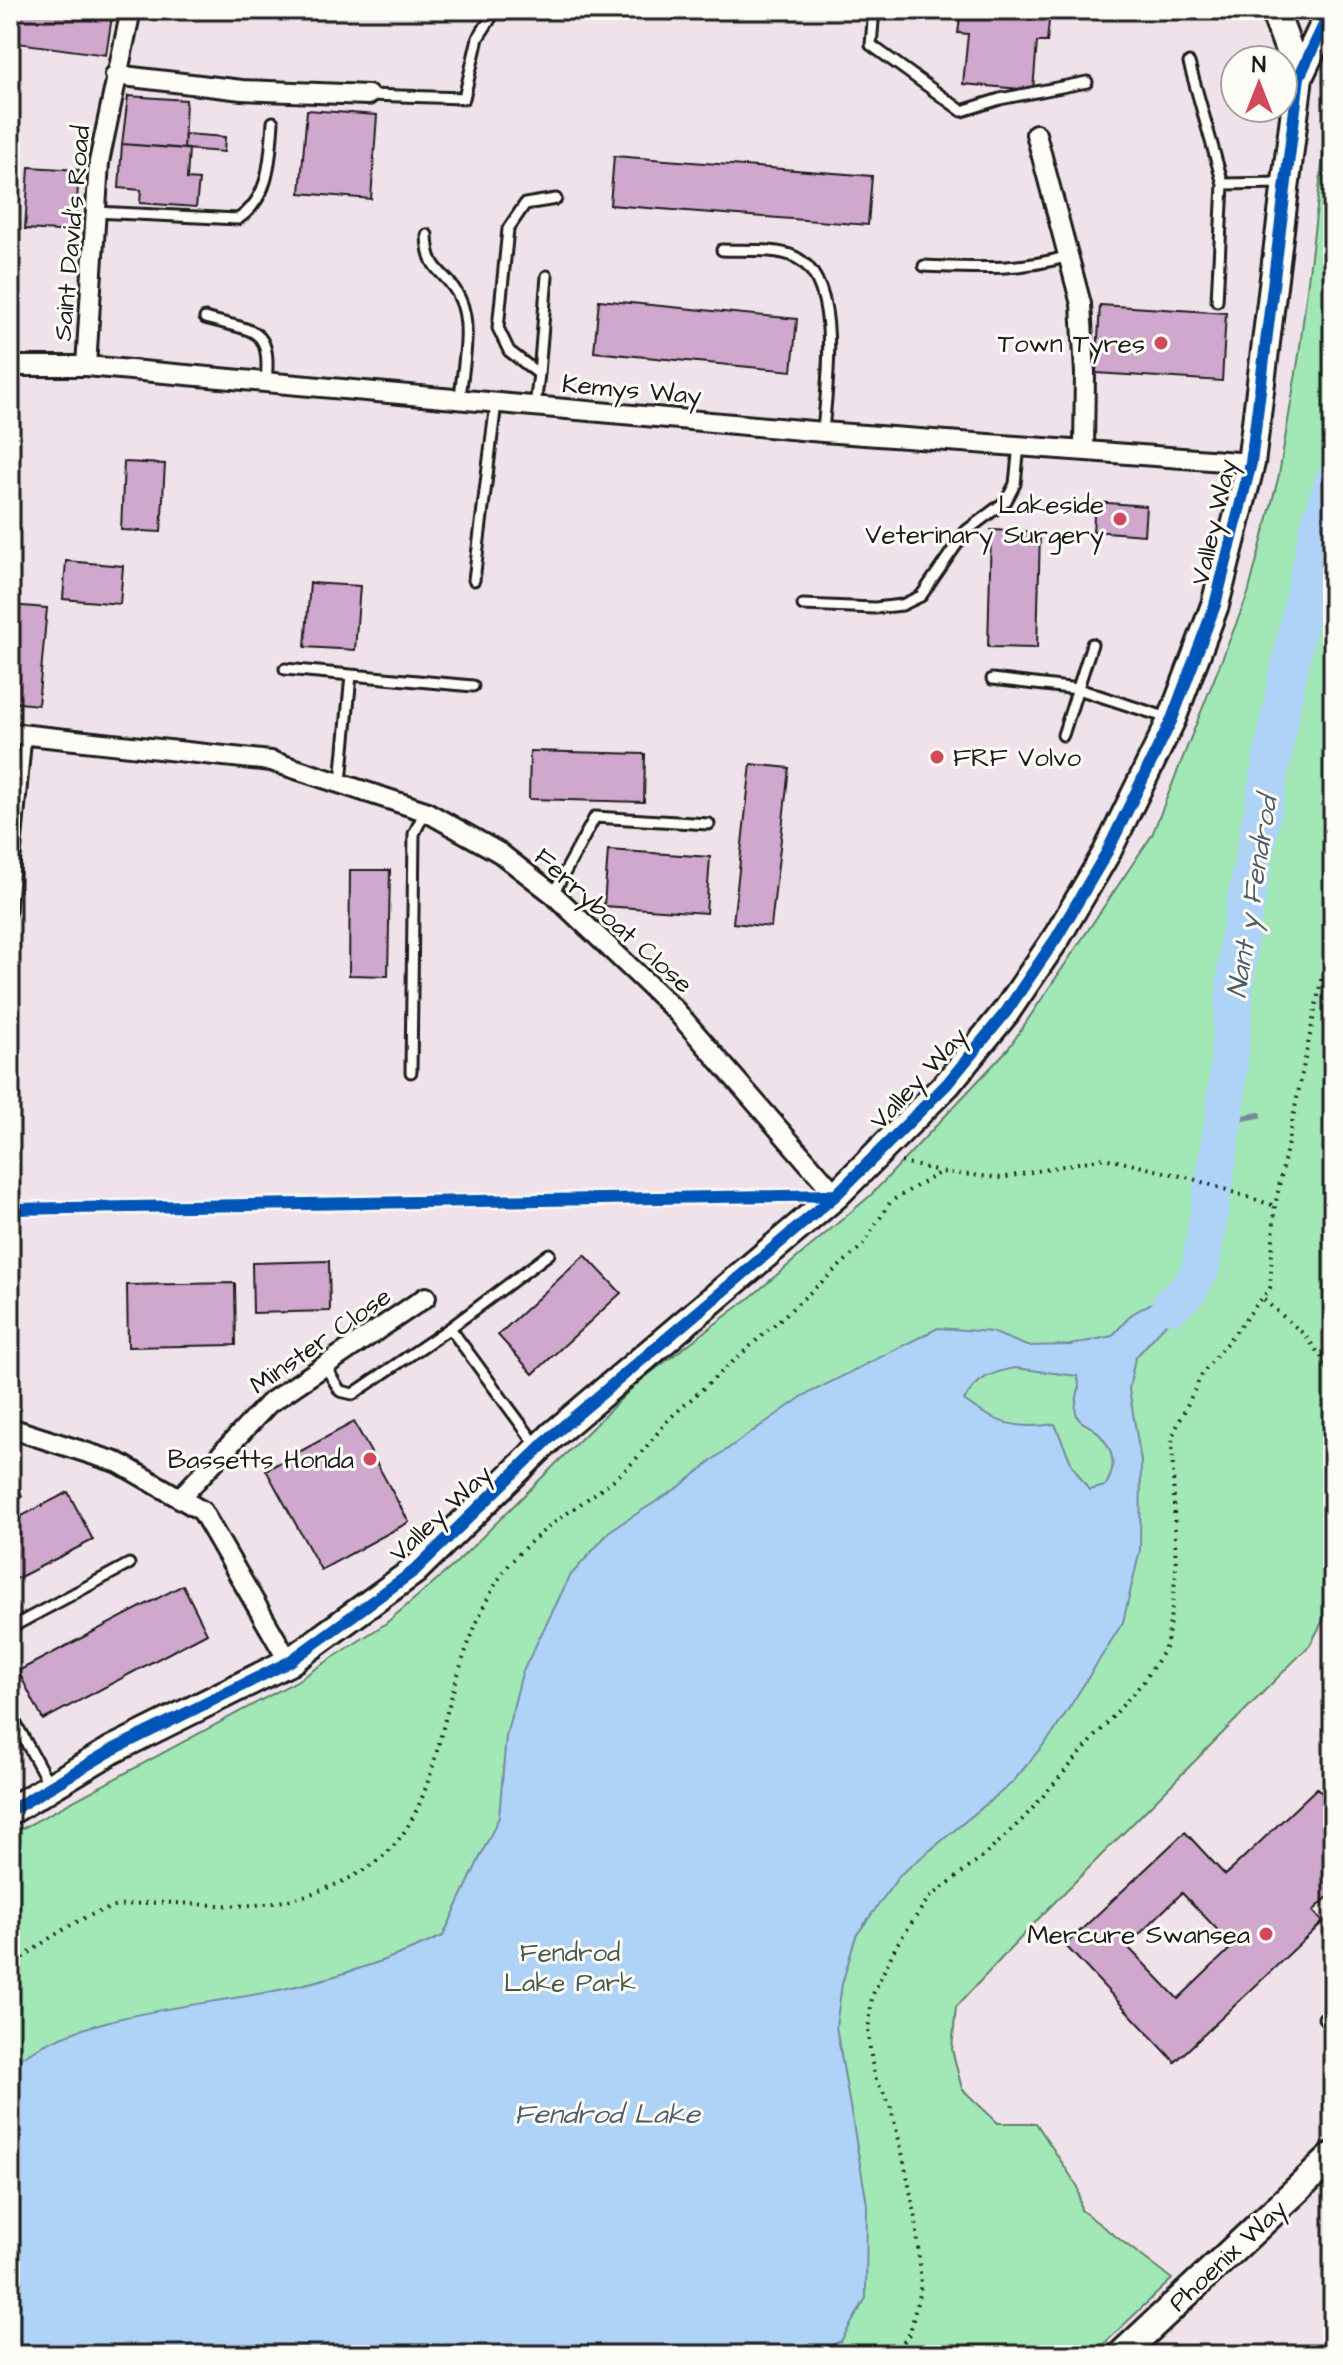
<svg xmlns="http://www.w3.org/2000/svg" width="1343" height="2365" viewBox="0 0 1343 2365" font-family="'Architects Daughter',sans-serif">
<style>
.built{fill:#f0e2ea;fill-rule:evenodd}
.green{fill:#a1e8b6;stroke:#5e8269;stroke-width:2}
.water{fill:#aed3f7;stroke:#748a9f;stroke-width:2;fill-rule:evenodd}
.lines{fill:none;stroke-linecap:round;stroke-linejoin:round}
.stream{stroke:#748a9f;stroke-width:6}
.river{stroke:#aed3f7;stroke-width:38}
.building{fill:#d0a7cd;stroke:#1c1c1c;stroke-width:2;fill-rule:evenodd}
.lane-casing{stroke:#1c1c1c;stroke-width:15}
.street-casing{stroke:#1c1c1c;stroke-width:24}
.secondary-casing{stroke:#1c1c1c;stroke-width:32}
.path{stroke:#1c1c1c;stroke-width:4;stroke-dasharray:2 6;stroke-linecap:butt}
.lane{stroke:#fdfcf7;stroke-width:9}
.street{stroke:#fdfcf7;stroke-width:18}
.secondary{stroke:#fdfcf7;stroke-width:26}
.cycleway-casing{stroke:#fdfcf7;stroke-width:17}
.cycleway{stroke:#0057b8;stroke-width:12}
.poi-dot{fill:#d1495b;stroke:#fdfcf7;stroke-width:3}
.labels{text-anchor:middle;stroke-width:6;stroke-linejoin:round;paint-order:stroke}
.street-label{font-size:26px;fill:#1c1c1c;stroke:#fdfcf7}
.poi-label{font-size:26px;fill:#1c1c1c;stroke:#fdfcf7;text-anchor:end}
.park-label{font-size:26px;fill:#44594a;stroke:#fdfcf7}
.water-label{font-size:28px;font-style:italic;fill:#4f5c69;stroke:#fdfcf7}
</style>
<rect width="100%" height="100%" fill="#fdfcf7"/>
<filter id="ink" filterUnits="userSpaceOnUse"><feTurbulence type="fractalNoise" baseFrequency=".0125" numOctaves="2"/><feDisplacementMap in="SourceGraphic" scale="16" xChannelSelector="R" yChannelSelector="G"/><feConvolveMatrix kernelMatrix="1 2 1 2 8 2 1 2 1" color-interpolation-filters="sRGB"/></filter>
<g filter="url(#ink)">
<path class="built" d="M10 10H1333V2355H809L10 2065ZM1235 60H1283V108H1235Z"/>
<path class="green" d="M1333 75V1602L1310 1645 1042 1915 956 2007 952 2049 962 2089 998 2123H1036L1078 2187 1081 2210 1172 2279 1092 2355H10V1835L295 1682 385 1624 454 1565 636 1384 752 1296 871 1195 1008 1049 1152 835 1248 594 1279 475 1299 355Z"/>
<path class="water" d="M1157 1300 1171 1305 1175 1314 1135 1358 1129 1389 1141 1461 1140 1550 1123 1622 1054 1732 1012 1783 900 1875 856 1936 842 1984 836 2026 867 2204 866 2298 841 2341 809 2355H10V2065C86 2011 185 2009 274 1991 333 1979 388 1961 443 1936L499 1817 506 1736 522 1673 570 1576 611 1530 679 1487 719 1455 803 1396 938 1328 992 1332 1027 1346 1070 1345 1112 1336 1132 1314ZM1015 1368 1077 1376C1083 1389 1073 1400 1076 1413 1078 1423 1088 1424 1095 1430 1112 1446 1119 1465 1105 1486L1089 1490 1072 1465 1055 1424C1015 1430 995 1423 964 1400 978 1378 989 1373 1015 1368Z"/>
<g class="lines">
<path class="stream" d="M1221 1131 1243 1118 1259 1115"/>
<path class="river" d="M1171 1305 1187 1292 1200 1271 1225 1110 1239 939 1286 683 1320 523 1333 483"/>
</g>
<path class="building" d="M10 10H113L106 55 10 42Z
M961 10H1050L1047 42H1037L1033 90 963 84 968 34 958 33Z
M128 96 186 100 184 149 122 144Z
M307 110 377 115 371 199 300 193Z
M185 134 225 137 224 152 184 149Z
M122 144 189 149 187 179 199 180 196 207 140 203 141 190 119 188Z
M614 156 872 176 868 225 610 205Z
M29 167 79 170 75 232 25 229Z
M599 300 797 319 792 371 594 352Z
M1100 305 1226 313 1222 381 1096 373Z
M124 462 165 464 161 532 121 530Z
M1095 502 1146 506 1144 535 1093 531Z
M991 530 1040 532 1037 648 988 647Z
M66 561 123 566 120 604 63 599Z
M310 583 360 586 355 650 305 647Z
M10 605 47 608 38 705 10 702Z
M530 751 645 754 644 802 529 799Z
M751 764 789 768 771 927 733 923Z
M608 850 710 857 706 913 604 906Z
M350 870H390L388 976 349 975Z
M585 1255 621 1293 533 1374 498 1335Z
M329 1261 330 1311 253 1313 252 1263Z
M235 1283 236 1345 128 1347 127 1285Z
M354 1422 409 1522 321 1570 266 1470Z
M10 1472 22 1496 10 1502Z
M68 1492 93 1540 10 1582V1522Z
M183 1585 207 1633 43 1720 18 1671Z
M1317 1788 1333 1804V1892L1313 1911 1323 1922 1175 2062 1065 1945 1185 1832 1225 1875ZM1182 1893 1233 1946 1178 1999 1127 1946Z"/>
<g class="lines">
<g class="lane-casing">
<path id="lane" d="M874 10 871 45 962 111 1000 99 1087 82
M1189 63 1223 184 1217 301
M368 95 464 98 478 38 496 10
M1223 184 1283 183
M95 212 238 219C271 197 270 157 273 122
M427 235C428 276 447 269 460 299 473 326 462 370 460 399
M722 250C743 251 776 248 795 257 844 281 826 388 823 432
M924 266C977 268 1018 271 1069 256
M205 318C253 332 272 325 266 382
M539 374 547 276
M535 406 539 374 509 351 498 328 508 229 525 204 556 199
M474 580 496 403
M803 605 875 608 902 605 921 596 966 531 1006 501 1015 484 1019 445
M285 669 351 675
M992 679 1078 689 1168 718
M1063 735 1092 644
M341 782 351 675 473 686
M553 894 595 817 709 824
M10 912 26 735
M411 1072 414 834 425 811
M450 1328 549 1254
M324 1364 340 1391 353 1394 450 1328 537 1446
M10 1628 129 1564
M10 1713 49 1784
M1324 2018 1333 2027"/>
</g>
<g class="street-casing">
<path id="street" d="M115 75 242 90 368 95
M1036 134 1081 304 1085 373 1084 449
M10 366H86L823 432 1251 463
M86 366 99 162 131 10
M10 733 271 761 425 811 500 853 553 894 676 1011 836 1195
M10 1428 119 1463 202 1511 289 1662
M180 1498 268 1404 426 1297"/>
</g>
<g class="secondary-casing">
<path id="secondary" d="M1274 10 1299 77
M10 1811 112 1750 289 1662 414 1571 553 1435 836 1195 947 1084 1006 1012 1057 937 1107 852 1172 719 1215 605 1251 463 1299 77 1331 10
M1121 2355 1333 2156"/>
</g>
<path class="path" d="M901 1162 939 1171
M1264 1300 1305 1335 1333 1373
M10 1967C41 1944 77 1916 115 1907 161 1897 207 1908 254 1905 292 1903 342 1886 373 1864 426 1827 434 1755 451 1698 462 1659 477 1615 498 1580 526 1535 577 1509 617 1477 638 1460 651 1440 669 1419L863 1245 891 1201 941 1172 1001 1178 1104 1158 1190 1178 1275 1206
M894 2355 910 2333 921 2285 916 2219 902 2152 890 2105 874 2076 868 2035 872 1996 896 1946 928 1899 983 1857 1024 1818 1144 1681 1167 1645 1176 1572 1172 1437 1202 1374 1270 1288 1275 1206 1333 922"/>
<use href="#lane" class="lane"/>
<use href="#street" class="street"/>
<use href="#secondary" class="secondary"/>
<g class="cycleway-casing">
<path id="cycleway" d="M10 1209 836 1195
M10 1811 112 1750 289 1662 414 1571 553 1435 836 1195 947 1084 1006 1012 1057 937 1107 852 1172 719 1215 605 1251 463 1299 77 1331 10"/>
</g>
<use href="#cycleway" class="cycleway"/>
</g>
</g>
<g class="poi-dot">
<circle cx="1161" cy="343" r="8"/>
<circle cx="1120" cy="519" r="8"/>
<circle cx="937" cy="757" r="8"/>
<circle cx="370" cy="1459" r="8"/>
<circle cx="1266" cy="1934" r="8"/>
</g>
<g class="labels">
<g class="street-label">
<text transform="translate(71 233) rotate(-85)" y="9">Saint David's Road</text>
<text transform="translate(632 389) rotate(5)" y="9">Kemys Way</text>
<text transform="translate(1213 522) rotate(-77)" y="9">Valley Way</text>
<text transform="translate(614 920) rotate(42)" y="9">Ferryboat Close</text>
<text transform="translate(918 1078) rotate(-47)" y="9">Valley Way</text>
<text transform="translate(320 1340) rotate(-35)" y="9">Minster Close</text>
<text transform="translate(440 1513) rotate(-43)" y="9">Valley Way</text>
<text transform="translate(1227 2255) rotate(-43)" y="9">Phoenix Way</text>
</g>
<g class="poi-label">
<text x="1145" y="352">Town Tyres</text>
<text x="1104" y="513">Lakeside<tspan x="1104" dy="30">Veterinary Surgery</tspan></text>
<text x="953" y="766" text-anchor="start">FRF Volvo</text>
<text x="354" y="1468">Bassetts Honda</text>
<text x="1250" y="1943">Mercure Swansea</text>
</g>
<g class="park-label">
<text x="570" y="1961">Fendrod<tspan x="570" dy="30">Lake Park</tspan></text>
</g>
<g class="water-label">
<text transform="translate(1251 897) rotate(-81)" y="10">Nant y Fendrod</text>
<text x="607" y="2123">Fendrod Lake</text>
</g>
</g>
<rect width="1343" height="2365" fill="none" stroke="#fdfcf7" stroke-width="40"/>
<rect x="20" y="20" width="1303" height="2325" fill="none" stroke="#1c1c1c" stroke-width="3" filter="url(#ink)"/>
<g transform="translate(1259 84)"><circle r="38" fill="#fdfcf7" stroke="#a3a29f" stroke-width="2"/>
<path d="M0-6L14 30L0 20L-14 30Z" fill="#d1495b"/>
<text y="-12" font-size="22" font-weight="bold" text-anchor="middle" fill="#1c1c1c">N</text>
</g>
</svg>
